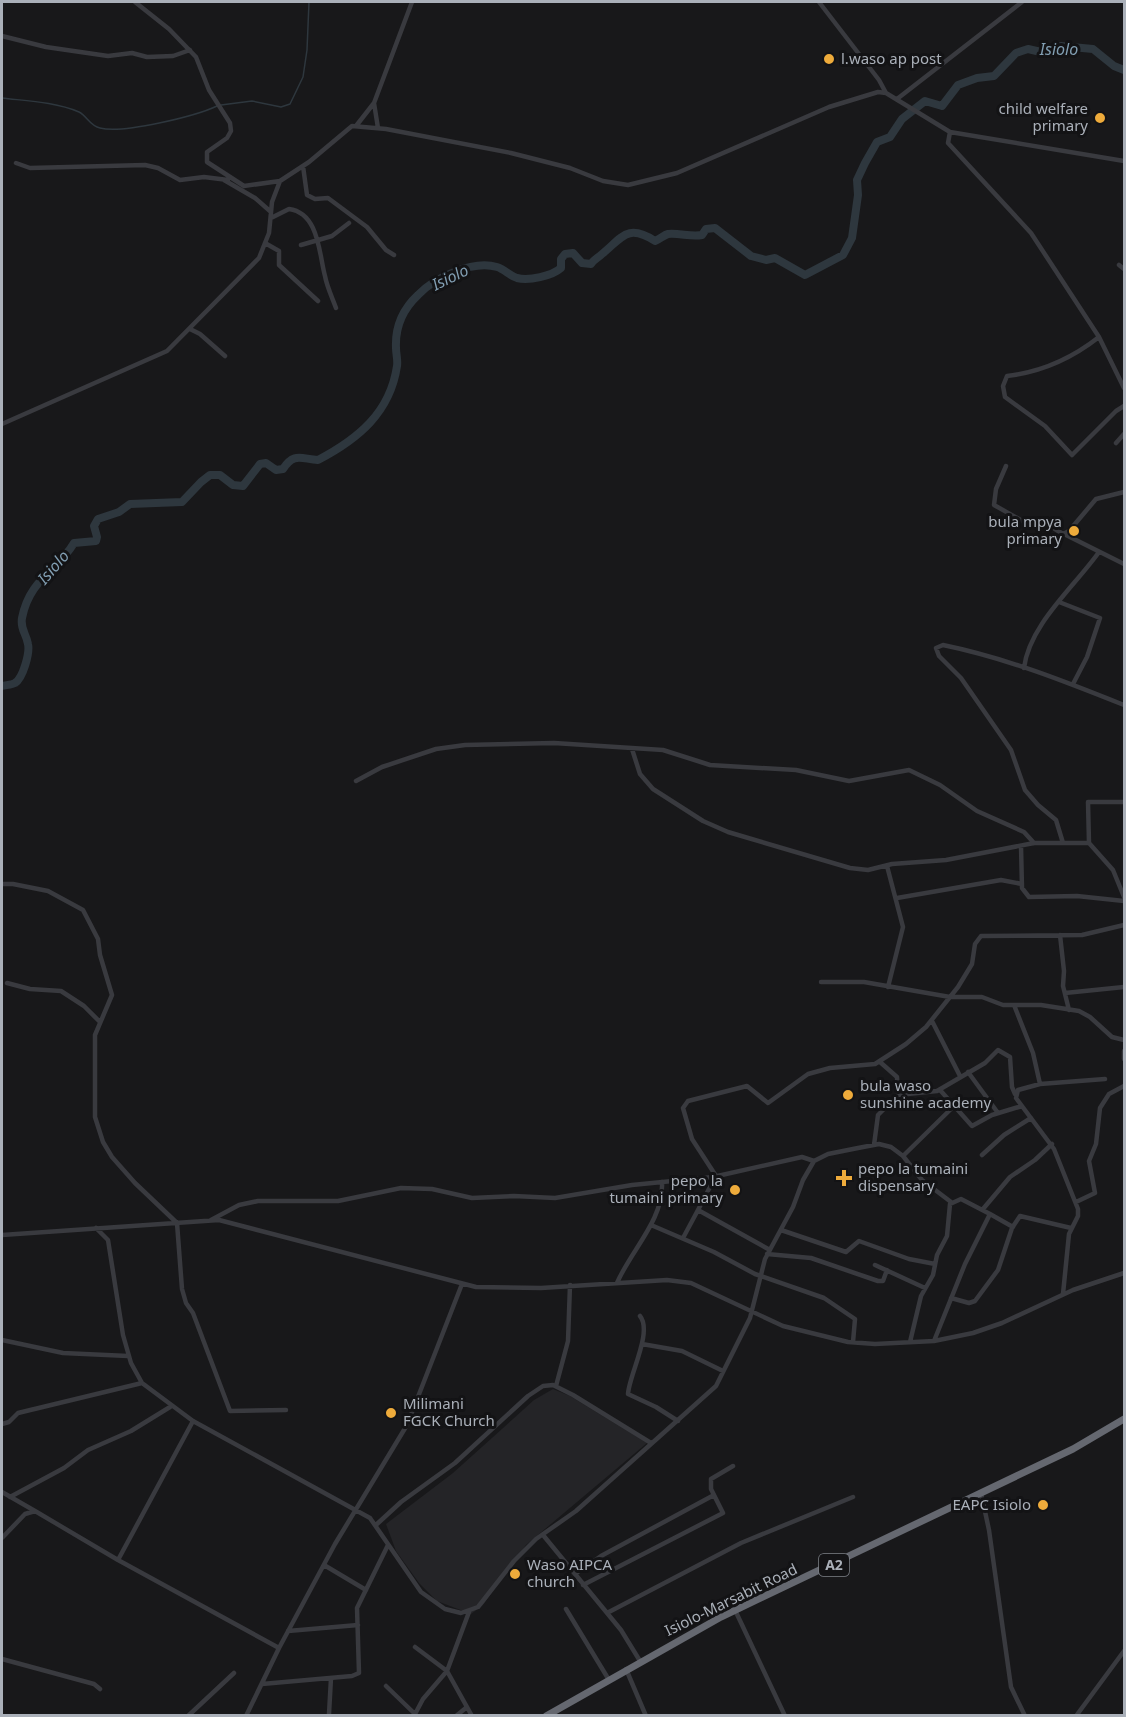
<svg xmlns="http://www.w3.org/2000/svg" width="1126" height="1717" viewBox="0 0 1126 1717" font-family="'Noto Sans',sans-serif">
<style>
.built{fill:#242427}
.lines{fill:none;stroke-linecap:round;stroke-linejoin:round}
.stream{stroke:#2e373e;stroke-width:1.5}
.river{stroke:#2e373e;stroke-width:8}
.minor{stroke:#393a3f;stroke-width:4.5}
.highway{stroke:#656870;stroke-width:7}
.poi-dot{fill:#eeab3b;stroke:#131315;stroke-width:2}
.labels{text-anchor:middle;stroke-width:6;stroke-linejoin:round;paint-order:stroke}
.shield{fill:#131315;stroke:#7d8188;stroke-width:1.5}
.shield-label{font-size:14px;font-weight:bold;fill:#aab0b9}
.poi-label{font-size:15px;fill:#aab0b9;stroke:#131315;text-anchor:start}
.street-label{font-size:15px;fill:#aab0b9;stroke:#131315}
.water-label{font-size:16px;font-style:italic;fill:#829fb3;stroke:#131315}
</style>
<rect width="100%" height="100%" fill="#18181a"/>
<path class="built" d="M553 1389 570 1396 647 1443 526 1545 483 1605 471 1614 437 1601 419 1583 396 1551 386 1524 453 1473 534 1400Z"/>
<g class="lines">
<path class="stream" d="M2 98C27 101 55 102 79 112 87 116 90 126 100 128 123 134 196 116 217 106
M221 105 252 101 281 107 290 104 303 77 307 50 309 2"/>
<path class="river" d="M2 686C5 685 12 685 15 683 23 678 30 653 28 644 26 633 20 629 22 618 30 578 57 572 74 543L96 541 97 537 94 526 98 519 119 512 130 504 182 502 201 482 210 475H220L233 485 243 486 260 464 266 463 276 470 283 469C294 452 301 459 318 460 358 439 390 413 397 366 398 360 396 354 396 348 395 327 403 309 418 295 435 277 473 260 497 267 504 269 510 276 517 278 529 281 552 276 561 268V259L565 254 573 253 582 263 591 264C594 259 598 258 602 254 622 238 627 223 655 241 660 239 664 235 668 234 680 233 691 237 702 235L706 229 715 228 751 256 766 260 775 258 805 275 843 255 852 238 858 195 857 180 865 163 877 142 890 137 902 119 925 101 942 106 958 85 977 78 994 76 1016 53 1028 49 1041 52 1061 46 1093 49 1114 66 1124 70"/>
<path class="minor" d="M135 2 169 29 196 57 209 90 230 123 231 131 227 138 207 152V162L244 186 280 181
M819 2 879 80 886 93
M2 36 46 47 108 56 132 53 147 57 173 56 190 50
M897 99 1022 2
M356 126 374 103
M378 128 374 103 412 2
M950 132 948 143 1031 233 1099 337 1124 388
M16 163 30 168 145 165 158 168 180 180 204 177 228 180
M303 166 307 195 315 199 328 198 367 227 386 250 394 255
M224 180 255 198 271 212
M271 218 289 209C319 213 319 254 325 276 327 287 332 297 336 308
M265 243 279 251V265L318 301
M301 245 332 236 349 223
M1119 265 1124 269
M190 329 200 334 225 356
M1099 337C1071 359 1042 372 1007 376L1003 386 1005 397 1045 426 1072 455 1116 411 1124 406
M2 424 167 351 259 258 269 233 272 202 280 181 309 162 352 126 386 129 511 153 570 168 603 181 628 185 677 173 829 107 878 92 886 93 950 132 1124 161
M1116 443 1124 434
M1006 466 996 489 994 505 1033 527 1047 524 1063 534 1069 531 1096 499 1124 492
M1064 534 1124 564
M1059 602 1100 618 1087 657 1073 684
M1024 668C1029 625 1075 586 1099 552
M632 749 640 774 653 789 703 821 728 832 850 868 868 870 892 864 946 860 1034 843H1089L1113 870 1124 897
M356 781 382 767 436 749 465 745 554 743 663 750 710 765 796 770 849 781 909 770 940 785 977 811 1024 832 1034 843
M1063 843 1056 820 1038 805 1025 790 1011 750 961 678 939 656 936 648 943 645C1006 658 1064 681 1124 705
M1089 843 1088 802H1124
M1021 846 1022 888 1029 897 1077 896 1124 901
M887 866 903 927 888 987
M2 884H13L48 891 83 910 98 939 100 955 112 995 95 1035V1117L103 1142 112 1157 135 1183 177 1223 182 1289 186 1303 193 1313 230 1411 286 1410
M897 898 1001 880 1022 884
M1060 935 1064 971 1063 986 1069 1010
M821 982H864L950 997H982L1003 1005H1041L1079 1011 1090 1017 1112 1037 1124 1040
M7 983 30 989 61 991 84 1006 99 1021
M1065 993 1124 987
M1014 1005 1033 1053 1040 1084
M932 1021 960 1076
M1124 1051V1059
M968 1072 998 1113
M940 1090 972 1126 992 1115 1022 1106
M898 1095 937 1091 985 1063 998 1050 1010 1057 1012 1087 1015 1094
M874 1145 878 1115 898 1095 897 1077 880 1062
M982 1155 1004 1135 1031 1118
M903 1156 954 1106
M716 1176 692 1139 683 1108 688 1101 747 1086 768 1103 808 1074 830 1068 875 1064 906 1044 926 1027 958 987 972 964 975 944 981 936 1082 935 1124 925
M1076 1202 1095 1193 1089 1161 1096 1144 1100 1108 1109 1094 1124 1086
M983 1209 1010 1177 1035 1160 1052 1144
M698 1210 711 1185 713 1177
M990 1214 1013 1227
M211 1220 239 1205 258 1201H338L401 1188 432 1189 472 1198 514 1196 555 1198 632 1185 713 1177 802 1157 814 1161
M651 1225 714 1252 755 1274 824 1298 855 1319 853 1342
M96 1228 108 1240 123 1335 131 1363 142 1383 193 1421 370 1518 421 1592 445 1609 461 1613 478 1607 514 1561 536 1539 576 1511 716 1386 750 1318 765 1259 793 1207 803 1180 814 1161 828 1154 858 1148 879 1144 891 1147 903 1156 922 1180 951 1202
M781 1230 846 1252 859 1241 909 1259 935 1264
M2 1235 219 1220 476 1287 541 1288 667 1280 691 1283 783 1326 848 1342 875 1344 934 1341 973 1333 1002 1323 1073 1290 1124 1273
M683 1238 698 1210 770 1250
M767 1254 811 1258 878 1281H883L887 1270
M875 1265 925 1288
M617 1283C631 1250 664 1220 662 1182
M1063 1294 1069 1234 1078 1216V1209L1054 1149 1016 1098 1018 1090 1040 1084 1105 1079
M951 1298 969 1303 975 1301 998 1270 1012 1228 1020 1216 1071 1228
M640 1316C653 1332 629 1375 628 1394L656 1407 678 1421
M2 1340 63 1353 128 1356
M910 1342 921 1296 933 1275 937 1255 947 1236 950 1204 961 1199 990 1214 965 1264 934 1341
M642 1344 682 1351 723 1371
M556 1386 568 1341 570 1285
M2 1424 9 1422 18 1413 142 1383
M2 1492 35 1511
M981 1493 989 1530 1011 1687 1025 1716
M10 1497 64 1468 88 1450 131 1431 170 1407
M377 1524 401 1502 455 1463 528 1396 543 1386 553 1385 573 1395 651 1443
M543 1535 621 1630 640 1661
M2 1538 25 1514 35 1511 118 1560 193 1421
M118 1560 279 1648
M324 1565 366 1590
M575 1574 601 1556 714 1495
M583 1585 723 1513 711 1489V1479L733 1466
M566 1609 609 1680
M735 1610 785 1716
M607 1613 741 1543 853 1497
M288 1631 358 1625
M415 1647 447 1671 472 1716
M2 1659 94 1684 100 1689
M626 1669 646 1716
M262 1684 352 1676 359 1673 357 1608 388 1545
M386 1686 415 1714
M329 1714 331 1678
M188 1716 234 1673
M246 1716 279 1648 335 1544 407 1425 462 1284
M414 1716 423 1699 447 1671 469 1612
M456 1716 467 1707
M1076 1716 1124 1651"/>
<path class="highway" d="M546 1716 721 1617 1073 1449 1124 1419"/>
</g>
<g class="poi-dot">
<circle cx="829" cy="59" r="6"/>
<circle cx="1100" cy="118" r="6"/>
<circle cx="1074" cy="531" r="6"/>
<circle cx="848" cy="1095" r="6"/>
<path d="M841 1169h6v6h6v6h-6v6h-6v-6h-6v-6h6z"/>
<circle cx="735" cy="1190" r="6"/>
<circle cx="391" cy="1413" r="6"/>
<circle cx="1043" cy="1505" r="6"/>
<circle cx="515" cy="1574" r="6"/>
</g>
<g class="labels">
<rect class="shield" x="819" y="1554" width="30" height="22" rx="4.5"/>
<g class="shield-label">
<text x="834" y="1570">A2</text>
</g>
<g class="poi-label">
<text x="841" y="64">l.waso ap post</text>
<text x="1088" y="114" text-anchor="end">child welfare<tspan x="1088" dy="17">primary</tspan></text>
<text x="1062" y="527" text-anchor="end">bula mpya<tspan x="1062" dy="17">primary</tspan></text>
<text x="860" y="1091">bula waso<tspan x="860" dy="17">sunshine academy</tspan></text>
<text x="858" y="1174">pepo la tumaini<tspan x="858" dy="17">dispensary</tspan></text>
<text x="723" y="1186" text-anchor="end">pepo la<tspan x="723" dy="17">tumaini primary</tspan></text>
<text x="403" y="1409">Milimani<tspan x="403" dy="17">FGCK Church</tspan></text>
<text x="1031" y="1510" text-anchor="end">EAPC Isiolo</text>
<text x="527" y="1570">Waso AIPCA<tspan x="527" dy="17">church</tspan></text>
</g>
<g class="street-label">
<text transform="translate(731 1600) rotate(-26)" y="5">Isiolo-Marsabit Road</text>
</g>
<g class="water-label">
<text x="1059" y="55">Isiolo</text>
<text transform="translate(450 277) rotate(-26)" y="6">Isiolo</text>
<text transform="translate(53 567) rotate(-49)" y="6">Isiolo</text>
</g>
</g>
<rect width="1126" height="1717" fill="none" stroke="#aab0b9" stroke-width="6"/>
</svg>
